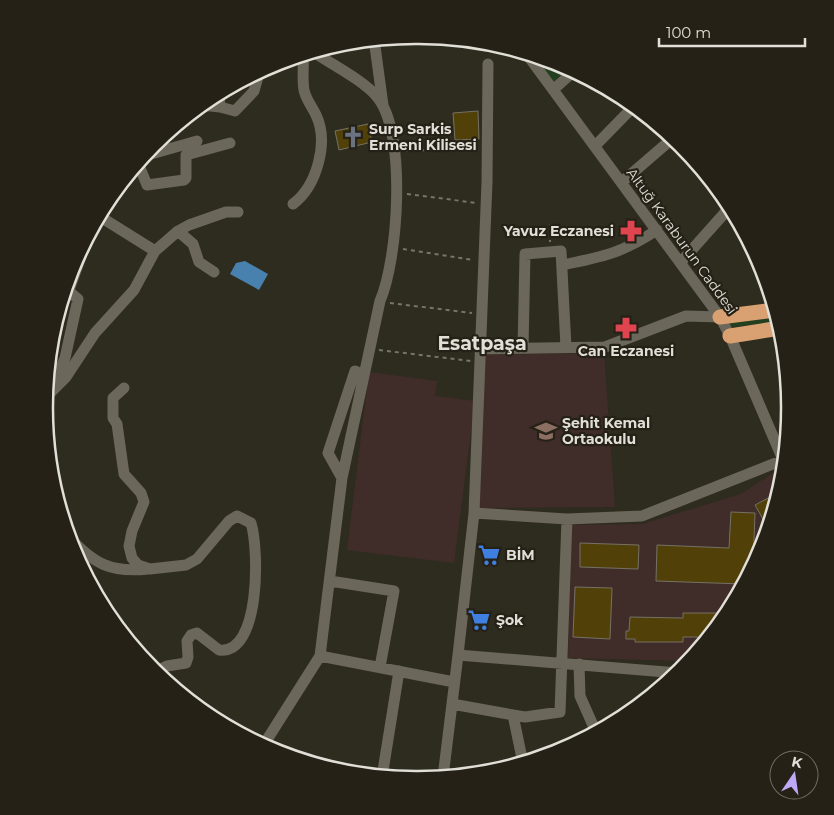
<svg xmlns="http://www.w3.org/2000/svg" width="834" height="815" viewBox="0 0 834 815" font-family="Montserrat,sans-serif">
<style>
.education{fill:#402d2a}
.green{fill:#223f1f}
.water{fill:#4881ae}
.building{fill:#514109;stroke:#757164}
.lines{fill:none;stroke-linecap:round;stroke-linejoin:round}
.path{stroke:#77756a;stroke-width:2;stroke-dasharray:4 4;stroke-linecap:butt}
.minor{stroke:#6b675a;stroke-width:11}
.highway{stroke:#d9a071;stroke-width:15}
.labels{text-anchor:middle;stroke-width:4.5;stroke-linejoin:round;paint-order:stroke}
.poi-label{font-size:14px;font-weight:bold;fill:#e1dfd7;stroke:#252116;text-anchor:start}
.street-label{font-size:14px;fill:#e1dfd7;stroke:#252116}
.district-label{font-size:19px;font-weight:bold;fill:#e1dfd7;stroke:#252116}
.rim{fill:none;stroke:#e1dfd7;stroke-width:2.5}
</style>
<rect width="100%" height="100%" fill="#2e2b1f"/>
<path class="education" d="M604 353 615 507 478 508 485 355Z
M369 372 437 381 435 396 475 401 454 563 347 550Z
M778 470 782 480 761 550 727 615 689 661 568 658 572 525 642 524 741 494Z"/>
<path class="green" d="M534 55 568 68 553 82Z
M777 317 778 322 732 327 730 323Z"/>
<path class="water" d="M245 261 268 274 259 290 230 274 236 263Z"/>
<path class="building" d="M478 111 479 139 455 140 453 113Z
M368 124 372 142 339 150 335 131Z
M772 496 776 503 768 528 755 505Z
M731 512 755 513 753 566 743 584 656 581 657 545 729 548Z
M580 543 639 545 638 569 580 567Z
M575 587 612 588 610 639 573 637Z
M683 613H718V625L708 637H683V642H635V639H626V631H629L630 617 683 618Z"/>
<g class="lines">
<path class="path" d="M404 151 477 148
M407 194 477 203
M550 224V242
M403 249 473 260
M390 303 472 313
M379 350 471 361"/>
<path class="minor" d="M374 39 383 105
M526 53 720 317 730 336 784 462
M553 90 574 71
M201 105 220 107 219 93
M220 107 235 111 254 91 258 77
M595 146 634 106
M144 156 197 141
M138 163 147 185 184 180 186 178V155L230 143
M622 182 673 138
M293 204C317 186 329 142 316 115 312 106 306 100 304 90 302 79 304 66 303 55
M99 216 155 251
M178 231 193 244 199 262 214 272
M681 262 730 207
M562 265C603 257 622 253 657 230
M69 290 89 234
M523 348 525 254 561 251 566 347
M480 349 605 347 686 316 720 317
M53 387 65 358 78 299 66 289
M124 388 113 398V418L117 424 124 474 141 493 144 502 132 531 129 546 132 558 138 565 150 569 186 565 197 559 229 521 237 516 251 523C259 549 261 655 219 650L197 633 191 635 187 641 188 657 186 663 167 666 155 672
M45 398 66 377 95 333 134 290 155 251 178 231 189 225 226 212H238
M342 478 328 453 355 371 363 375
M474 513 567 519 642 516 783 460
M69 537C94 564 111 573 148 569
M330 581 394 591 380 667
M458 655 474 513 487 182 488 64
M320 656 454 682
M579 664 580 696 596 732
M452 704 513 715
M263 746 320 656 342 478 380 301C398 260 407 135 378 98 366 82 330 63 313 52
M523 763 513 715 525 717 560 712 567 519
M382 777 399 671
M443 777 458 655 678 673"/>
<path class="highway" d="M720 317 775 310
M730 336 780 328"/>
</g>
<defs>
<g id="church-bare" transform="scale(1.725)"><path d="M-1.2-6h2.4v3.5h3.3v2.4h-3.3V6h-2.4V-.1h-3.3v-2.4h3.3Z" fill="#6b7280" stroke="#252116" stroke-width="2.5" paint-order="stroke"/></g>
<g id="pharmacy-bare" transform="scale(1.725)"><path d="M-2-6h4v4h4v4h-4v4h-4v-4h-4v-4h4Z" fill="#e0444e" stroke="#252116" stroke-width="2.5" paint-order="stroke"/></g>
<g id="school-bare" transform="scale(1.725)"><path d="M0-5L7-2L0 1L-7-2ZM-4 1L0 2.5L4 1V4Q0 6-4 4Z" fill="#8d6e63" stroke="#252116" stroke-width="2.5" paint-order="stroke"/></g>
<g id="supermarket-bare" transform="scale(1.725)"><path d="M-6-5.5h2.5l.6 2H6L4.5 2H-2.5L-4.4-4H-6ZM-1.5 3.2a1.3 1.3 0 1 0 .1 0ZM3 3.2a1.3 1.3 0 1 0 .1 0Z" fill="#3f7fe0" stroke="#252116" stroke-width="2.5" paint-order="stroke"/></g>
</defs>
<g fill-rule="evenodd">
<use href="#church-bare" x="353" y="137"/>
<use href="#pharmacy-bare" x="631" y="231"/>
<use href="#pharmacy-bare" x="626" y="328"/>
<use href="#school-bare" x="546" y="431"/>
<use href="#supermarket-bare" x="489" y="555"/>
<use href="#supermarket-bare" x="479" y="620"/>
</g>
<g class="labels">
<g class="poi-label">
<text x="369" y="134">Surp Sarkis<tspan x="369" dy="16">Ermeni Kilisesi</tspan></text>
<text x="614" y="236" text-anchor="end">Yavuz Eczanesi</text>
<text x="626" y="356" text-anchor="middle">Can Eczanesi</text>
<text x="562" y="428">Şehit Kemal<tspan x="562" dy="16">Ortaokulu</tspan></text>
<text x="506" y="560">BİM</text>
<text x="496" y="625">Şok</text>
</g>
<g class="street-label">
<text transform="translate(682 241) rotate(54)" y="5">Altuğ Karaburun Caddesi</text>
</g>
<g class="district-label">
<text x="482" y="350">Esatpaşa</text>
</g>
</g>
<path d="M0 0H834V815H0ZM416 44H418A363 363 0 0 1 781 407V408A363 363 0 0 1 418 771H416A363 363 0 0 1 53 408V407A363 363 0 0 1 416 44Z" fill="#252116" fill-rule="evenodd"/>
<path class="rim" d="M416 44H418A363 363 0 0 1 781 407V408A363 363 0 0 1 418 771H416A363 363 0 0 1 53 408V407A363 363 0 0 1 416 44Z"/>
<g transform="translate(794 775) rotate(13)"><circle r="24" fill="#252116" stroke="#706d63"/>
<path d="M0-4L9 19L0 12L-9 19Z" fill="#bda9f5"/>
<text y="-8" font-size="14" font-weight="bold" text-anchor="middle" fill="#e1dfd7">K</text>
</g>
<path d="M659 38v8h146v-8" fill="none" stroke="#e1dfd7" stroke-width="2.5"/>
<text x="666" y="38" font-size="15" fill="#e1dfd7" stroke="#252116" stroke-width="4" paint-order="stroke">100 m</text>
</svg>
